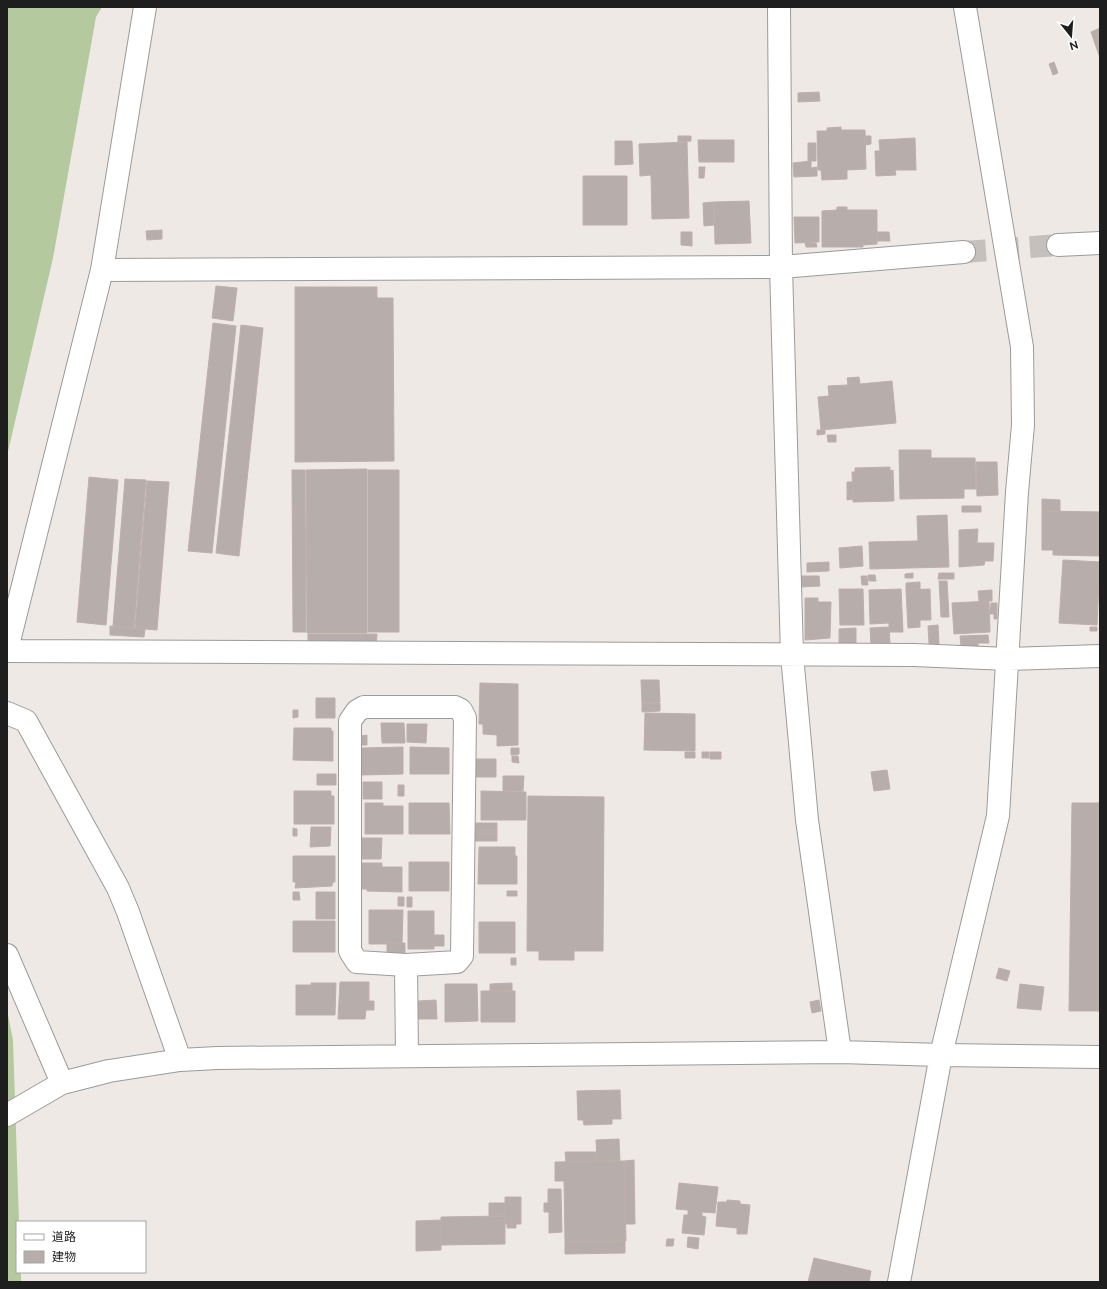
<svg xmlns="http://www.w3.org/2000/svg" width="1107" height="1289" viewBox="0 0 1107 1289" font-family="Raleway,'Noto Sans JP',sans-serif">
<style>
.forest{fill:#b4ca9e}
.building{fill:#b7aeab;stroke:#bfaea9}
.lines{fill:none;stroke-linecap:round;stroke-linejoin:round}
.minor-tunnel{stroke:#c4c0bd;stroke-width:22;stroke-dasharray:22 11;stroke-linecap:butt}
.minor-casing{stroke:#9b9b9b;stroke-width:24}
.minor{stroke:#fff;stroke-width:22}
</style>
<rect width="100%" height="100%" fill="#eee9e5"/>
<path class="forest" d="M7 7H102L96 17 53 258 7 456Z
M7 1010 13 1040 19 1222H17V1272H21V1282H7Z"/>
<path class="building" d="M1100 28V58L1091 32Z
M1054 62 1058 73 1053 75 1049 64Z
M819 92 820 101 798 102V93Z
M841 127V130H865L866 169 847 170V179L822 180 821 170H818L817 131H827V128Z
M678 136H691V141L678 142Z
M865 136H871V144L866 145Z
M915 138 916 170H895L896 175 876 176 875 151H880L879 140Z
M698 140H734V162H699Z
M615 141H632L633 164 615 165Z
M687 142 689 218 652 219 651 175 640 176 639 144Z
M808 143H816V161H808Z
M811 161V168L817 167V176L794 177 793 163Z
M699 167H705L704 178H699Z
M583 176H627V225H583Z
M749 201 751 243 715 244 714 202Z
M714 202V225L704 226 703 203Z
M837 207H847V210H877V244L863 245V247H822V211L837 210Z
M794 217H819V242L795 243Z
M162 230V239L147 240 146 231Z
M681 232H692V246L681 245Z
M877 232H889L890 241H877Z
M805 243H816L817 247H806Z
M216 286 237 288 233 321 212 318Z
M295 287H377V298H393L394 461 295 462Z
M213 323 236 326 212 553 188 551Z
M241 325 263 328 239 556 216 553Z
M859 377 860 384 892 381 896 423 821 430 818 397 829 396 828 386 848 385 847 378Z
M817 430H825V434L817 435Z
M827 435H836V442H828Z
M899 450H931V458H975L976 489H964V498L900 499Z
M976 462H997L998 495 977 496Z
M890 467V471L893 470 894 501 853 502 852 472H855V468Z
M367 469V633H307L306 470Z
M292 470H305L306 632H293Z
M368 470H399V632H368Z
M89 477 118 480 106 625 77 622Z
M125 479 146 480 134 628 113 626Z
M147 481 169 482 157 630 135 628Z
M847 482H853V499L847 500Z
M1042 499 1060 500V511H1042Z
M962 506H981V512H962Z
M1042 511 1100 512V556L1053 555V550H1042Z
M947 515 949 567 870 569 869 542 918 541 917 516Z
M978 529 977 543H994L993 561H985L984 565 959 567V530Z
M862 546 863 566 840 568 839 548Z
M1063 560 1100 562 1097 625 1059 623Z
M829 562V571L807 572V563Z
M913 573V578H905V574Z
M939 573H954V579H938Z
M868 575H875L876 581H869Z
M800 576H819L820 586 801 587Z
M861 576H867L868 585H862Z
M939 581H947L949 617H941Z
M920 582V590H906V583Z
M839 589H863L864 625H840Z
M901 589 903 632H889V623L870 624 869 590Z
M930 589 931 620H920V627L908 628 906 590Z
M992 590V601H979L978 591Z
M805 598H818V602H831L830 638 805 640Z
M989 601 990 632 954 634 952 603Z
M991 603H997V619H994V614H990Z
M938 625 939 644H929L928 626Z
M110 626 145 629 144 637 110 635Z
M889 627 890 644 871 645 870 628Z
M1090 627H1097V631H1090Z
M856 628V643L839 644V629Z
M308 634H377L376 647 308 646Z
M988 635 989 643H978V646H961L960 636Z
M641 680H659L660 702 642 703Z
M480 683 518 684V745L497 746V735L483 734V724H479Z
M316 698H335V718H316Z
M642 703H660V711L642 712Z
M293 710H298V717L293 718Z
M645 713 695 714V751L644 750Z
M381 723H404L405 743H382Z
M407 724H427L426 743 407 742Z
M294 728H331V731H333V761L293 760Z
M367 735V745H361V736Z
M403 747V774L362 775V748Z
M410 747 449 748V774H410Z
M511 748H519V754L511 755Z
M685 752H695V758H685Z
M702 752H709V758H702Z
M710 752H721V759H710Z
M512 756H518L519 763 512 762Z
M476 759H496V777H476Z
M887 770 890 789 874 791 871 772Z
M317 774H336V785H317Z
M503 776H524L523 791H503Z
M363 782H382V799H363Z
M398 785H404V796H398Z
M294 791H331V796H334V824H294Z
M481 791 526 792V820H481Z
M528 796 604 797 603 951H574V960H539V951H527Z
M365 803H383V806H403V834H365Z
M409 803H449L450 834H409Z
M1072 803H1100V1011H1069Z
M476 823H497V832H475Z
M311 827H331L330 846 310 847Z
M293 828 297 829V836H293Z
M475 832H497V841H475Z
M361 838H382L381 859H361Z
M479 847H515V856H517V884H478Z
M293 856H335V882H333L332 886 295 888 296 882H293Z
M409 862H449V891H409Z
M361 863H382V867H402V892L367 891V889H361Z
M507 891H517V896H507Z
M293 892H299L300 900H293Z
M316 892H335V919H316Z
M398 897H404V906H398Z
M407 897H412V907H407Z
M369 910H403L402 944H369Z
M408 911H434V935H444V946H434V949H408Z
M293 921H335V952H293Z
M479 922H515V953H479Z
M387 943H405V953H387Z
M511 958H516V965H511Z
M999 968 1010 971 1007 981 996 978Z
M340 982H369V1001H374V1010H366L365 1019H338Z
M311 983H336L335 1015H296V985H311Z
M512 983V991H490V984Z
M445 984H477L478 1021 445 1022Z
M1020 984 1044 987 1041 1010 1017 1008Z
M481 991H515V1022H481Z
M436 1000 437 1019H418V1001Z
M819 1000 821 1011 812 1013 810 1002Z
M620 1090 621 1119H612V1124L584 1125 583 1120H578L577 1091Z
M619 1139 620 1161H597L596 1140Z
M565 1152H596L597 1161 566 1162Z
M634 1160 635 1224H625L624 1161Z
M624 1161 626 1241 565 1242 564 1181H555V1162Z
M679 1183 718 1187 715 1213 702 1212V1216L706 1217 704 1235 682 1233 684 1215H688V1210L676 1209Z
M548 1189H561L562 1232 549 1233V1212H544V1203H548Z
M505 1197H521V1224H505Z
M727 1200 740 1201V1204L750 1205 747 1234H737V1228L716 1226 718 1202H727Z
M489 1203H505V1216H489Z
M505 1216V1244L441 1245V1217Z
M441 1220V1250L416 1251V1221Z
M507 1224H516V1228H507Z
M688 1237 699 1238 698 1249 687 1247Z
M667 1239H674L673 1246H666Z
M625 1241V1253L565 1254V1242Z
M814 1258 871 1271 869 1282H808Z"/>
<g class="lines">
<path class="minor-tunnel" d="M964 252 1058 245"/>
<g class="minor-casing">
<path id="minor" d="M779 7 781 267 792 655 807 820 840 1052
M1058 245 1100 243
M102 270 781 267 964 252
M7 649 102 270 145 7
M7 651 914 655 1008 659 1100 656
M7 713 26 721 118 888 128 912 180 1060
M7 955 62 1083
M406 965 357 962 350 951V721L357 711 364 707H455L461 710 465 718 462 956 457 962 406 965 407 1056
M7 1115 62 1083 109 1071 180 1060 217 1058 840 1052 941 1055 1100 1057
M899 1282 941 1055 998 816 1017 492 1023 425 1022 347 965 7"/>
</g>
<use href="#minor" class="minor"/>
</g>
<rect width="1107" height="1289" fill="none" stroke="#1e1e1e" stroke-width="16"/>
<rect x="16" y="1221" width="130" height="52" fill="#ffffff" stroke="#a5a5a5"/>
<rect x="24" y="1234" width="20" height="6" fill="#ffffff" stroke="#a5a5a5"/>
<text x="52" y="1241" font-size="12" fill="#1e1e1e">道路</text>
<rect x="24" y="1251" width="20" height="12" fill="#b7aeab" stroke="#a5a5a5"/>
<text x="52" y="1261" font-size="12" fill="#1e1e1e">建物</text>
<g transform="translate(1071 36) rotate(163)" stroke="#ffffff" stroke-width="3" paint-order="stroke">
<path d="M0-3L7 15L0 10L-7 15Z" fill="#1e1e1e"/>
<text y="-6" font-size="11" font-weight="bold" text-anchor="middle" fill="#1e1e1e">N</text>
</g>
</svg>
